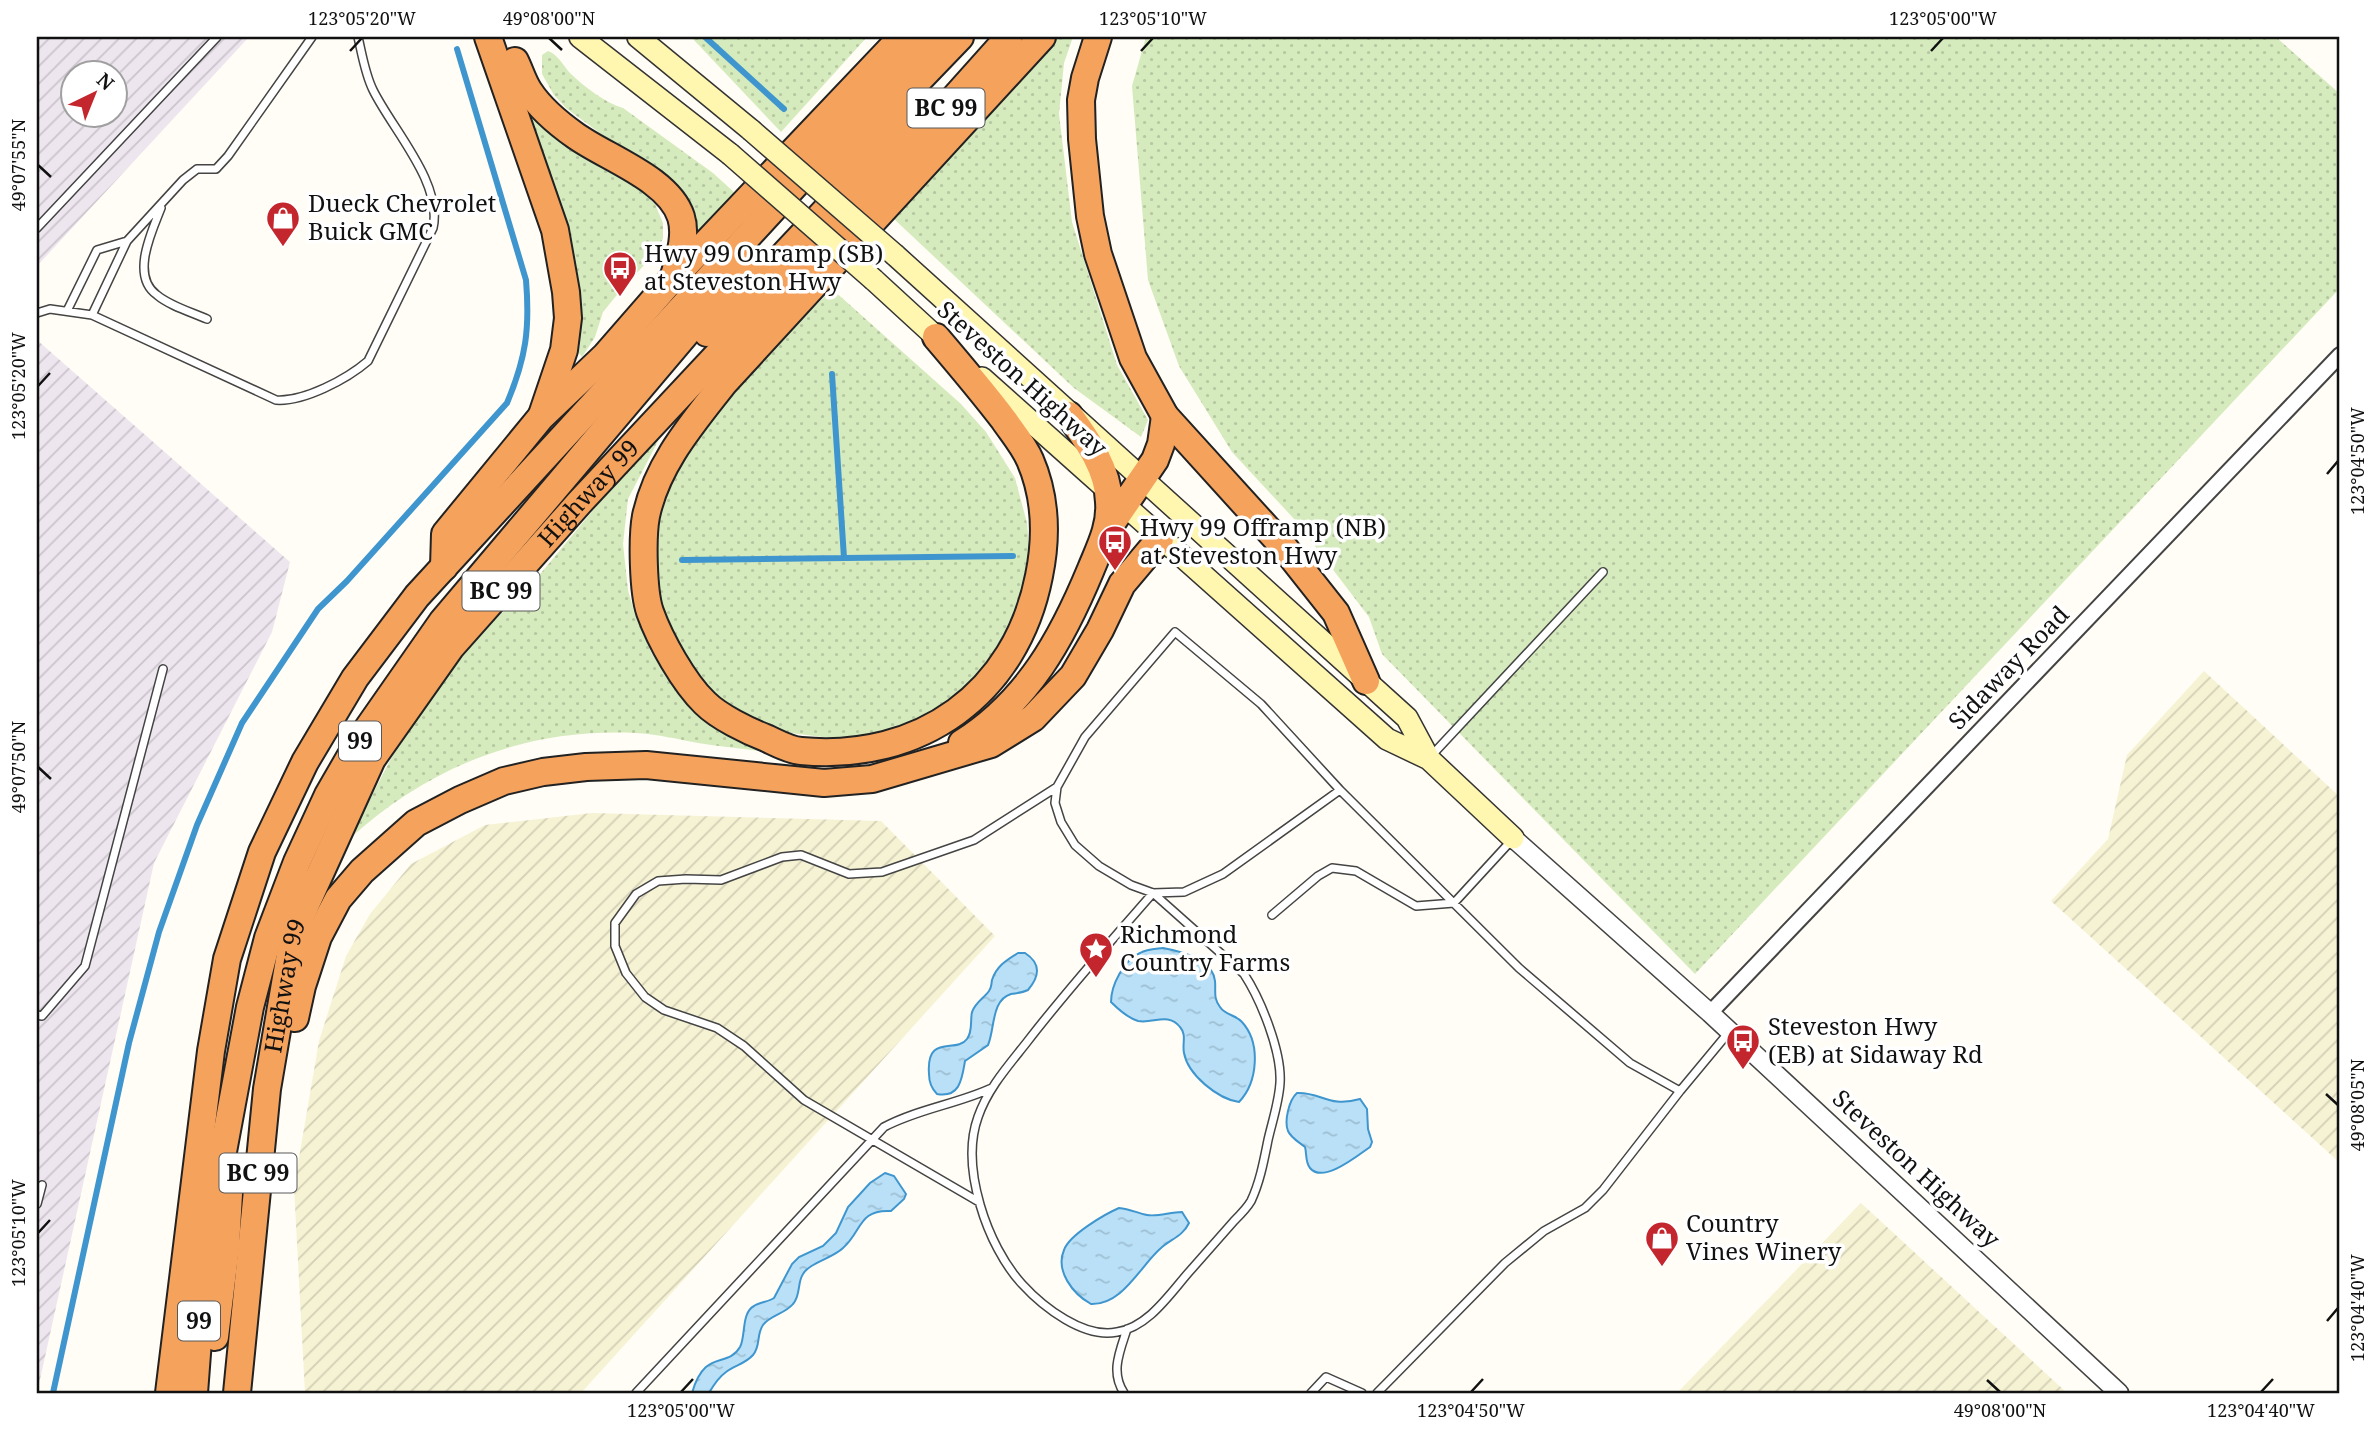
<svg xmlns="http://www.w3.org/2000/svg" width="2377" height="1430" viewBox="0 0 2377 1430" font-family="'Noto Serif',serif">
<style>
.industrial{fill:url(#industrial-furrows);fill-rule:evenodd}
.farmland{fill:url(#farmland-furrows)}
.green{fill:url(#green-dots)}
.water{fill:url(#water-ripples);stroke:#3f96cf;stroke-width:2}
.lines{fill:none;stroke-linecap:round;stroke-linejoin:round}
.stream{stroke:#3f96cf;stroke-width:6}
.service-casing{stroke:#444;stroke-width:10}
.minor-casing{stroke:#444;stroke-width:18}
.tertiary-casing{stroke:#444;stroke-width:21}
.secondary-casing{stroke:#333;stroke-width:24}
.motorway-casing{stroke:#222;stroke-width:30}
.service{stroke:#fff;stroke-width:7}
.minor{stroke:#fff;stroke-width:14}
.tertiary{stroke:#fff;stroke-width:18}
.secondary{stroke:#fff6b0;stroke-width:21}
.motorway{stroke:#f5a25d;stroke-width:26}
.secondary-bridge-casing{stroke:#333;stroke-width:24;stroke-linecap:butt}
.secondary-bridge{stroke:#fff6b0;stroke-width:21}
.ticks{fill:none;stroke:#111;stroke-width:2.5}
.labels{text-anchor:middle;stroke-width:7;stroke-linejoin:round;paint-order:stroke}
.shield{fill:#fff;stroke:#585858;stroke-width:2}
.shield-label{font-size:23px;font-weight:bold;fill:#111}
.poi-label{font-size:24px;fill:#111;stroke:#fff;text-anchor:start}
.street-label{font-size:24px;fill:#111;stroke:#fff}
.neatline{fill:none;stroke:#111;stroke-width:2.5}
.ticks-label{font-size:18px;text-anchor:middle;fill:#111}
</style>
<defs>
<pattern id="industrial-furrows" width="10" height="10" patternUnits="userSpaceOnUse" patternTransform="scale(1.75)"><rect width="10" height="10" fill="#eee6ef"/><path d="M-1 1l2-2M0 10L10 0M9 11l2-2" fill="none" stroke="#cbc4cc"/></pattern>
<pattern id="farmland-furrows" width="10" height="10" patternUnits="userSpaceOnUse" patternTransform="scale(1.75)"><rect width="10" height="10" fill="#f6f3d4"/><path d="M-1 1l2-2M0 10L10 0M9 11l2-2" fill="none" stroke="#d2cfb5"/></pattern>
<pattern id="green-dots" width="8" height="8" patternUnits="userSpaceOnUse" patternTransform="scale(1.75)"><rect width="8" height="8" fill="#d5ebbd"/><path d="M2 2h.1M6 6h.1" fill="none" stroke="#b6c8a1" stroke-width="1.8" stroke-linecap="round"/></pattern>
<pattern id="water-ripples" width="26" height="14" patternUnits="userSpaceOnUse" patternTransform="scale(1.75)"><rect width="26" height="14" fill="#b9e0f7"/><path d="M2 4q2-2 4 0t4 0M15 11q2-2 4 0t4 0" fill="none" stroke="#9ebfd3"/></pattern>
</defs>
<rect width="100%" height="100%" fill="#fffdf5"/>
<path class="industrial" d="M37 37H249L37 266ZM74 74H116V116H74Z
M37 340 290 562 272 632 154 863 37 1393Z"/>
<path class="farmland" d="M2204 671 2340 797V1163L2051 901 2108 839 2127 755Z
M592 813 881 821 995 936 581 1393H305L294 1187 319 1041 346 956 370 914 411 864 485 825Z
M1861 1203 2067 1393H1677Z"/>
<path class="green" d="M691 37H867L781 132Z
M1059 37H1073L1064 63 1059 114 1072 222 1117 365 1148 420 1141 437 1074 388 894 219Z
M1146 37H2276L2340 94V288L1695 974 1382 654 1369 617 1296 521 1232 452 1179 366 1148 280 1132 86Z
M548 51C559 55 563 66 571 74 586 88 604 102 623 108L713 173 735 193 697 233 686 204 650 170 566 108 554 95 542 74V55Z
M531 113 568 147 642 191 655 204 663 223V238L658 251 625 285 603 312 595 337 582 357 579 353C580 335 581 317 580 299 575 236 550 176 529 117Z
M832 289 961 404 986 432 1015 478 1027 523 1031 570 1015 630 953 704 899 728 855 737 831 738 783 732 744 715 726 703 695 673 682 656 657 597 656 506 699 425Z
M671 416 628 499 623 544 628 590 634 612 652 654 679 691 772 753C748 749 723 747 698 743 677 739 657 734 635 733 525 728 430 766 349 839L405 732 474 633 502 613 532 584Z"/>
<path class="water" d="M1163 948C1180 951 1213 959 1215 981 1216 991 1213 998 1220 1007 1225 1015 1236 1015 1242 1022 1261 1043 1258 1082 1239 1102 1218 1099 1188 1075 1184 1053 1182 1043 1187 1035 1180 1027 1168 1012 1153 1024 1138 1021 1128 1018 1119 1010 1111 1002 1111 985 1124 960 1140 953 1147 949 1155 949 1163 948Z
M1018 953H1025C1042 964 1039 977 1028 990 1022 993 1017 993 1011 994 991 1000 995 1029 988 1045L965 1061C962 1079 960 1098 937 1094 931 1088 929 1082 929 1074 926 1033 956 1054 967 1039 973 1031 970 1021 972 1012 975 1003 984 998 989 991 992 987 991 985 992 980 996 967 1006 960 1018 953Z
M1297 1093C1322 1092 1328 1108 1360 1099L1367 1109 1368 1129 1372 1142 1370 1147C1357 1156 1323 1184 1310 1168 1305 1162 1307 1154 1305 1147 1299 1142 1291 1138 1288 1131 1284 1121 1289 1100 1297 1093Z
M885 1173 894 1176 906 1194 904 1199 891 1211C858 1209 862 1232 843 1248 833 1258 809 1263 803 1274 797 1283 801 1295 793 1304 785 1314 770 1315 763 1325 756 1335 761 1346 753 1355 745 1364 735 1365 726 1372 719 1377 713 1386 709 1393H692C705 1348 727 1369 740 1347 746 1336 741 1313 754 1306 760 1302 768 1302 774 1298L792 1264 799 1257 823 1246 836 1233 848 1207 870 1183Z
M1119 1208C1130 1209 1137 1213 1147 1215 1158 1217 1170 1212 1182 1212L1189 1223C1183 1236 1171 1239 1161 1248 1140 1266 1123 1305 1091 1304 1073 1294 1055 1271 1064 1250 1069 1235 1105 1214 1119 1208Z"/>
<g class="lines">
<path class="stream" d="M705 37 784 109
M832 374 844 558
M682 560 1013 556
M53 1393 129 1043 159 932 197 825 242 723 318 609 347 581 507 403C526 358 530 329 526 280L457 49"/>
<g class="service-casing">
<path id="service" d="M161 208C152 231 130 276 157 295 170 306 191 312 207 319
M37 228 217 37
M67 311 97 250 127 241
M37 313 50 309 92 315 276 400C304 402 347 379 368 361L433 228C443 183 392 129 373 90 365 74 362 54 358 37
M92 315 127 241 183 180 197 169H216L228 156 312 37
M1432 755 1603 572
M1340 790 1223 874 1184 892 1153 893 1131 885 1099 866 1075 845 1061 822 1055 803 1057 787 1085 737 1175 632 1261 704 1340 790 1519 968 1630 1063 1680 1091 1729 1032
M1153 893 1244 974C1261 1000 1282 1052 1280 1083 1279 1102 1272 1122 1268 1140 1264 1160 1260 1182 1251 1201 1247 1208 1240 1215 1234 1221 1219 1238 1204 1255 1189 1272 1169 1295 1148 1327 1117 1332 1084 1339 1043 1307 1022 1284 987 1246 960 1167 978 1117 988 1088 1009 1065 1027 1042 1067 990 1110 942 1153 893Z
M1272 915 1318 876 1332 868 1356 871 1416 906 1454 903 1511 841
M37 1015 42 1016 85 966 163 669
M979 1202 804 1100 744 1046 717 1028 664 1010 645 997 626 973 615 946V923L636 894 658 881 686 879 721 880 782 857 801 855 849 874 882 872 974 840 1057 787
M37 1204 42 1185
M636 1393 884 1127C918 1109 957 1104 992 1088
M1124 1393C1110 1372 1120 1351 1127 1329
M1311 1393 1326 1377 1362 1393
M1377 1393 1505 1263 1544 1231 1585 1208 1603 1190 1680 1091"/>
</g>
<g class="minor-casing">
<path id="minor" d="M1710 1013 2340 355"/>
</g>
<g class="tertiary-casing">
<path id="tertiary" d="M1513 838 1710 1013 2119 1393"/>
</g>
<g class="secondary-casing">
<path id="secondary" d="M580 37 730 154
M638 37 751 130
M895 255 1407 718 1429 759 1513 838
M874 280 947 347
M982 378 1387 739 1429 759"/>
</g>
<g class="motorway-casing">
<g id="motorway">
<path d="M488 37 555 230 566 292 568 318 564 350 542 415"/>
<path d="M1098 37 1085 78 1081 100 1082 139 1090 216 1098 254 1133 358 1165 416 1283 546 1336 613 1366 681"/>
<path d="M515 61C520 71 523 82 529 91 540 108 559 124 576 136 607 158 669 179 681 217 687 236 679 258 674 276"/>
<path d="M830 172 960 37"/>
<path d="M707 333 765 275 925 105"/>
<path d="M936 337C959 364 982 391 1004 420 1013 433 1024 446 1030 460 1046 497 1047 537 1039 576 1016 694 920 762 801 751 789 750 777 743 766 738 748 731 719 717 705 703 684 683 660 640 650 612 643 592 642 537 646 516 657 464 692 424 724 383L1042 37"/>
<path d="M1107 530 1155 460 1161 444 1165 416"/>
<path d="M444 567 445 534 541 417 605 356 673 278 902 37"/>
<path d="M962 743C1028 701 1062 639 1091 569 1100 547 1111 526 1109 502 1108 469 1088 441 1069 415"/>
<path d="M295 1018 302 986 318 937 338 899 362 871 416 823 460 800 504 781 543 772 586 767 646 765 824 783 872 779 991 744 1033 718 1073 676 1100 630 1122 584 1160 539"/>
<path d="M215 1337 226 1247 229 1194"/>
<path d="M169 1393 211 1051 227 959 262 852 305 762 355 678 417 596 931 37"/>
<path d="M194 1393 205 1248 250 1007 268 938 297 862 328 795 361 738 442 622 749 259"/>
<path id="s1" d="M237 1393 267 1089 294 931 372 759 451 647 579 503 882 179 1009 37"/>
</g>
</g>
<use href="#service" class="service"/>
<use href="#minor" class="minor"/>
<use href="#tertiary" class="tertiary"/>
<use href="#secondary" class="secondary"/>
<use href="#motorway" class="motorway"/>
<g class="secondary-bridge-casing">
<path id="secondary-bridge" d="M751 130 895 255
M730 154 874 280"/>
</g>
<use href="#secondary-bridge" class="secondary-bridge"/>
</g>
<path class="ticks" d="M549 38 562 50M350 51 362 38M1141 51 1153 38M1931 51 1943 38M38 165 51 177M38 386 50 373M2327 474 2338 461M38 767 51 779M2326 1094 2338 1105M38 1233 50 1220M2327 1321 2338 1308M1987 1380 2000 1392M681 1392 693 1379M1471 1392 1483 1379M2261 1392 2273 1379"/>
<defs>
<g id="shop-pin" transform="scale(1.75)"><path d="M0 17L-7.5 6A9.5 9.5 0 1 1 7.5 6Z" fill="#c4262e" stroke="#fff"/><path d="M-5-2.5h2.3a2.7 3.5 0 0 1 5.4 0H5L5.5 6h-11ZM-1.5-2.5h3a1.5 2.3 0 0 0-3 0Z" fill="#fff"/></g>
<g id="bus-pin" transform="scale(1.75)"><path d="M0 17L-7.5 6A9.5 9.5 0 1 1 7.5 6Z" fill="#c4262e" stroke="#fff"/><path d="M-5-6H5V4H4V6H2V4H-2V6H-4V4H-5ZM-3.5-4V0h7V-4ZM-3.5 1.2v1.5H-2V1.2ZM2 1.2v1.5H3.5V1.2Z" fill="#fff"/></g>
<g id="sight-pin" transform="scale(1.75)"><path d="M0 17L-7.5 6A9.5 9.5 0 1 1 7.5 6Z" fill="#c4262e" stroke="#fff"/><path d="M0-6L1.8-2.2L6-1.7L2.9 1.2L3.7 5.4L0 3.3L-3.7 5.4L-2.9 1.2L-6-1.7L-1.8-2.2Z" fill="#fff"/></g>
</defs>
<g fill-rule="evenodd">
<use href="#shop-pin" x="283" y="218"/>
<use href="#bus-pin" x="620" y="268"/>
<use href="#bus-pin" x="1115" y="542"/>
<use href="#sight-pin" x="1096" y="949"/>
<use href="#bus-pin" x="1743" y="1041"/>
<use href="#shop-pin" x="1662" y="1238"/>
</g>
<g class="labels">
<g class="shield">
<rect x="907.5" y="88.5" width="77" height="39" rx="5"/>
<rect x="462.5" y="571.5" width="77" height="39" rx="5"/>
<rect x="339" y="721.5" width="42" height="39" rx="5"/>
<rect x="219.5" y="1153.5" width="77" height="39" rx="5"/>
<rect x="178" y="1301.5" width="42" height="39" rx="5"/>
</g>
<g class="shield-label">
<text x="946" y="116">BC 99</text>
<text x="501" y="599">BC 99</text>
<text x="360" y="749">99</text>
<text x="258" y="1181">BC 99</text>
<text x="199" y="1329">99</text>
</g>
<g class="poi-label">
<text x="308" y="212">Dueck Chevrolet<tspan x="308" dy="28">Buick GMC</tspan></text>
<text x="644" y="262">Hwy 99 Onramp (SB)<tspan x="644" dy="28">at Steveston Hwy</tspan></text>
<text x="1140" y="536">Hwy 99 Offramp (NB)<tspan x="1140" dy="28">at Steveston Hwy</tspan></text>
<text x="1120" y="943">Richmond<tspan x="1120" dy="28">Country Farms</tspan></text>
<text x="1768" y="1035">Steveston Hwy<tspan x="1768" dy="28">(EB) at Sidaway Rd</tspan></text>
<text x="1686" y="1232">Country<tspan x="1686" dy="28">Vines Winery</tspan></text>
</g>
<g class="street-label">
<text transform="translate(1022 379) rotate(42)" y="8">Steveston Highway</text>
<text dy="8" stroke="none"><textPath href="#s1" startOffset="998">Highway 99</textPath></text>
<text transform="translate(2009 668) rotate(-46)" y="8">Sidaway Road</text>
<text dy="8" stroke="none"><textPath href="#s1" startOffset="410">Highway 99</textPath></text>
<text transform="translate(1916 1169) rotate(43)" y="8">Steveston Highway</text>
</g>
</g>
<rect width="2377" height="1430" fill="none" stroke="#ffffff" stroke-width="77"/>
<g transform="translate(94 94) rotate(43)"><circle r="33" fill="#ffffff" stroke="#a0a0a0" stroke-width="2"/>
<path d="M0-5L12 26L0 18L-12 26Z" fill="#c4262e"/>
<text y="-10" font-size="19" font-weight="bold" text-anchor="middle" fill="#111111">N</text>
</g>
<rect x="38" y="38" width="2300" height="1354" class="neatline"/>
<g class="ticks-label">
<text x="362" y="25">123°05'20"W</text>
<text x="549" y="25">49°08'00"N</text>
<text x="1153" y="25">123°05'10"W</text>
<text x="1943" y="25">123°05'00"W</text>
<text transform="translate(19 165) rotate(-90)" y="6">49°07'55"N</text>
<text transform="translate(19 386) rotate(-90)" y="6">123°05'20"W</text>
<text transform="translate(2358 461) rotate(-90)" y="6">123°04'50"W</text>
<text transform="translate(19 767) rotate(-90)" y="6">49°07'50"N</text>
<text transform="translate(2358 1105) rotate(-90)" y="6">49°08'05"N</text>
<text transform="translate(19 1233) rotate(-90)" y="6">123°05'10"W</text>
<text transform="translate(2358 1308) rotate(-90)" y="6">123°04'40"W</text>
<text x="681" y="1417">123°05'00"W</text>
<text x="1471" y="1417">123°04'50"W</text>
<text x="2000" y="1417">49°08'00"N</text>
<text x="2261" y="1417">123°04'40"W</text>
</g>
</svg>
